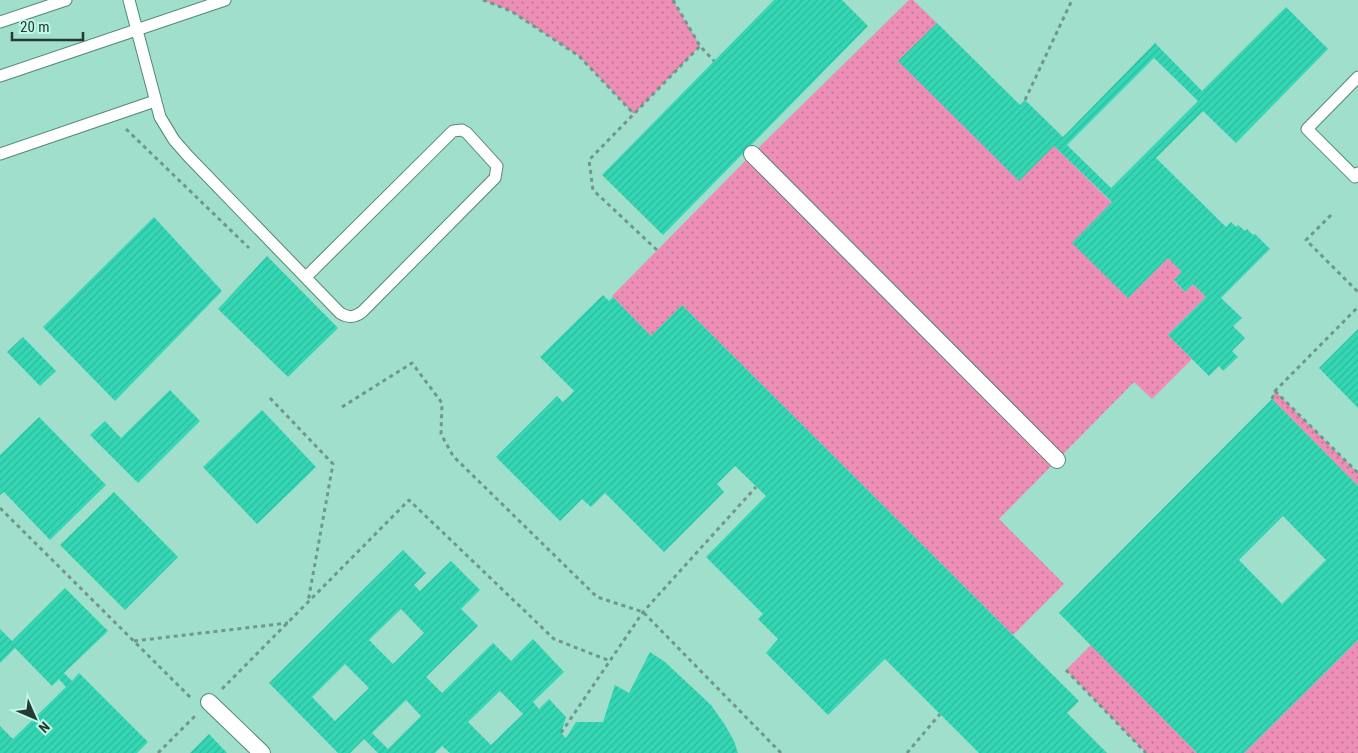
<svg xmlns="http://www.w3.org/2000/svg" width="1358" height="753" viewBox="0 0 1358 753" font-family="'Roboto Condensed',sans-serif">
<style>
.built{fill:#9fdfcc}
.grass{fill:url(#grass-dots)}
.building{fill:url(#building-hatch);fill-rule:evenodd}
.lines{fill:none;stroke-linecap:round;stroke-linejoin:round}
.service-casing{stroke:#538778;stroke-width:13}
.pedestrian-casing{stroke:#538778;stroke-width:18}
.path{stroke:#70978c;stroke-width:3;stroke-dasharray:4 4;stroke-linecap:butt}
.service{stroke:#fff;stroke-width:11}
.pedestrian{stroke:#fff;stroke-width:16}
</style>
<defs>
<pattern id="grass-dots" width="8" height="8" patternUnits="userSpaceOnUse" patternTransform="scale(1.25)"><rect width="8" height="8" fill="#ec8eb5"/><path d="M2 2h.1M6 6h.1" fill="none" stroke="#bf7594" stroke-width="1.8" stroke-linecap="round"/></pattern>
<pattern id="building-hatch" width="6" height="6" patternUnits="userSpaceOnUse" patternTransform="scale(1.25)"><rect width="6" height="6" fill="#34d7b4"/><path d="M-1 1l2-2M0 6l6-6M5 7l2-2" fill="none" stroke="#2eb99b"/></pattern>
</defs>
<rect width="100%" height="100%" fill="#b3e9d9"/>
<path class="built" d="M0 0H1358V753H0Z"/>
<path class="grass" d="M483 0H673L700 46 634 114 579 56 511 11Z
M909 0H913L937 23 898 61 1054 146 1112 203 1073 243 1128 298 1168 258 1182 272 1174 281 1185 292 1193 284 1206 297 1168 335 1192 359 1152 399 1134 382 999 519 1064 584 1013 635 682 305 651 336 612 296 752 154Z
M1275 391 1358 473V486L1272 399Z
M1358 640V753H1244Z
M1091 645 1197 753H1146L1066 670Z"/>
<path class="building" d="M774 0H842L868 26 663 235 602 175Z
M1286 7 1328 49 1236 143 1203 111 1156 158 1226 227 1231 222 1236 227 1238 225 1245 231 1247 229 1253 235 1255 234 1270 249 1221 298 1242 318 1233 326 1245 338 1232 351 1238 357 1223 371 1219 366 1209 376 1168 335 1206 297 1193 284 1185 292 1174 280 1182 272 1168 258 1128 298 1072 243 1112 202 1054 146 1019 181 898 61 937 23 1020 105 1025 100 1063 137 1155 43 1202 91ZM1154 58 1198 101 1111 188 1067 145Z
M154 217 222 291 115 401 43 327Z
M267 256 338 328 288 377 218 309Z
M603 295 609 301 613 297 651 336 682 305 1079 701 1067 713 1107 753H979L885 659 828 715 766 653 778 639 758 619 763 614 706 557 766 496 735 466 717 484 724 492 664 552 605 493 591 507 582 499 560 521 496 457 557 396 563 402 574 391 540 357Z
M1358 329V408L1319 368Z
M23 337 56 371 40 386 7 352Z
M170 390 200 421 138 483 90 435 105 421 121 438Z
M1272 399 1358 486V640L1244 753H1197L1059 613ZM1283 516 1326 560 1282 604 1239 560Z
M262 410 316 467 257 524 203 467Z
M39 417 106 485 50 540 4 492 0 495V455Z
M114 492 178 557 125 610 60 545Z
M403 550 426 573 414 585 420 591 451 561 480 590 461 609 478 626 426 677 442 693 493 643 511 661 533 639 564 672 533 702 539 709 549 699 566 717 561 733 566 738 576 722H603L615 685 629 693 650 652 665 662 711 705 725 725 734 741 738 753H450L442 746 435 753H378L364 739 350 753H338L269 683ZM401 609 424 633 393 664 369 640ZM345 664 369 688 335 721 312 697ZM500 691 523 714 491 745 468 722ZM406 700 421 716 388 749 372 733Z
M65 588 108 631 64 673 72 681 79 673 148 742 137 753H0V726L13 739 66 687 59 679 52 686 15 648 0 663V629L12 641Z
M209 734 227 753H190Z"/>
<g class="lines">
<g class="service-casing">
<path id="service" d="M129 0 160 117 174 140 188 156 340 313C348 318 354 318 362 312L495 178 497 166 467 133 462 130 453 131 306 277
M0 22 66 0
M0 76 225 0
M1358 77 1307 129 1355 177 1358 173
M0 154 155 101"/>
</g>
<g class="pedestrian-casing">
<path id="pedestrian" d="M752 154 1057 460
M209 702 262 753"/>
</g>
<path class="path" d="M483 0 511 11 579 56 634 114
M673 0 700 46 714 61
M1025 100 1072 0
M126 129 249 248
M1331 215 1306 240 1358 292
M657 250 593 190 589 160 700 46
M1275 391 1358 473
M270 398 333 464 308 602
M1272 399 1275 391 1358 307
M342 407 412 363 442 403 441 434 453 456 597 597 643 612 781 753
M0 508 191 698
M134 641 288 623
M1066 670 1146 753
M222 689 409 500 554 639 610 661
M561 733 643 612 756 487
M158 753 195 716
M907 753 940 714"/>
<use href="#service" class="service"/>
<use href="#pedestrian" class="pedestrian"/>
</g>
<g transform="translate(35 718) rotate(135)" stroke="#c0f6e6" stroke-width="4" paint-order="stroke">
<path d="M0-4L9 19L0 12L-9 19Z" fill="#243a34"/>
<text y="-8" font-size="14" font-weight="bold" text-anchor="middle" fill="#243a34">N</text>
</g>
<path d="M12 32v8h71v-8" fill="none" stroke="#243a34" stroke-width="2.5"/>
<text x="20" y="32" font-size="15" fill="#243a34" stroke="#c0f6e6" stroke-width="4" paint-order="stroke">20 m</text>
</svg>
